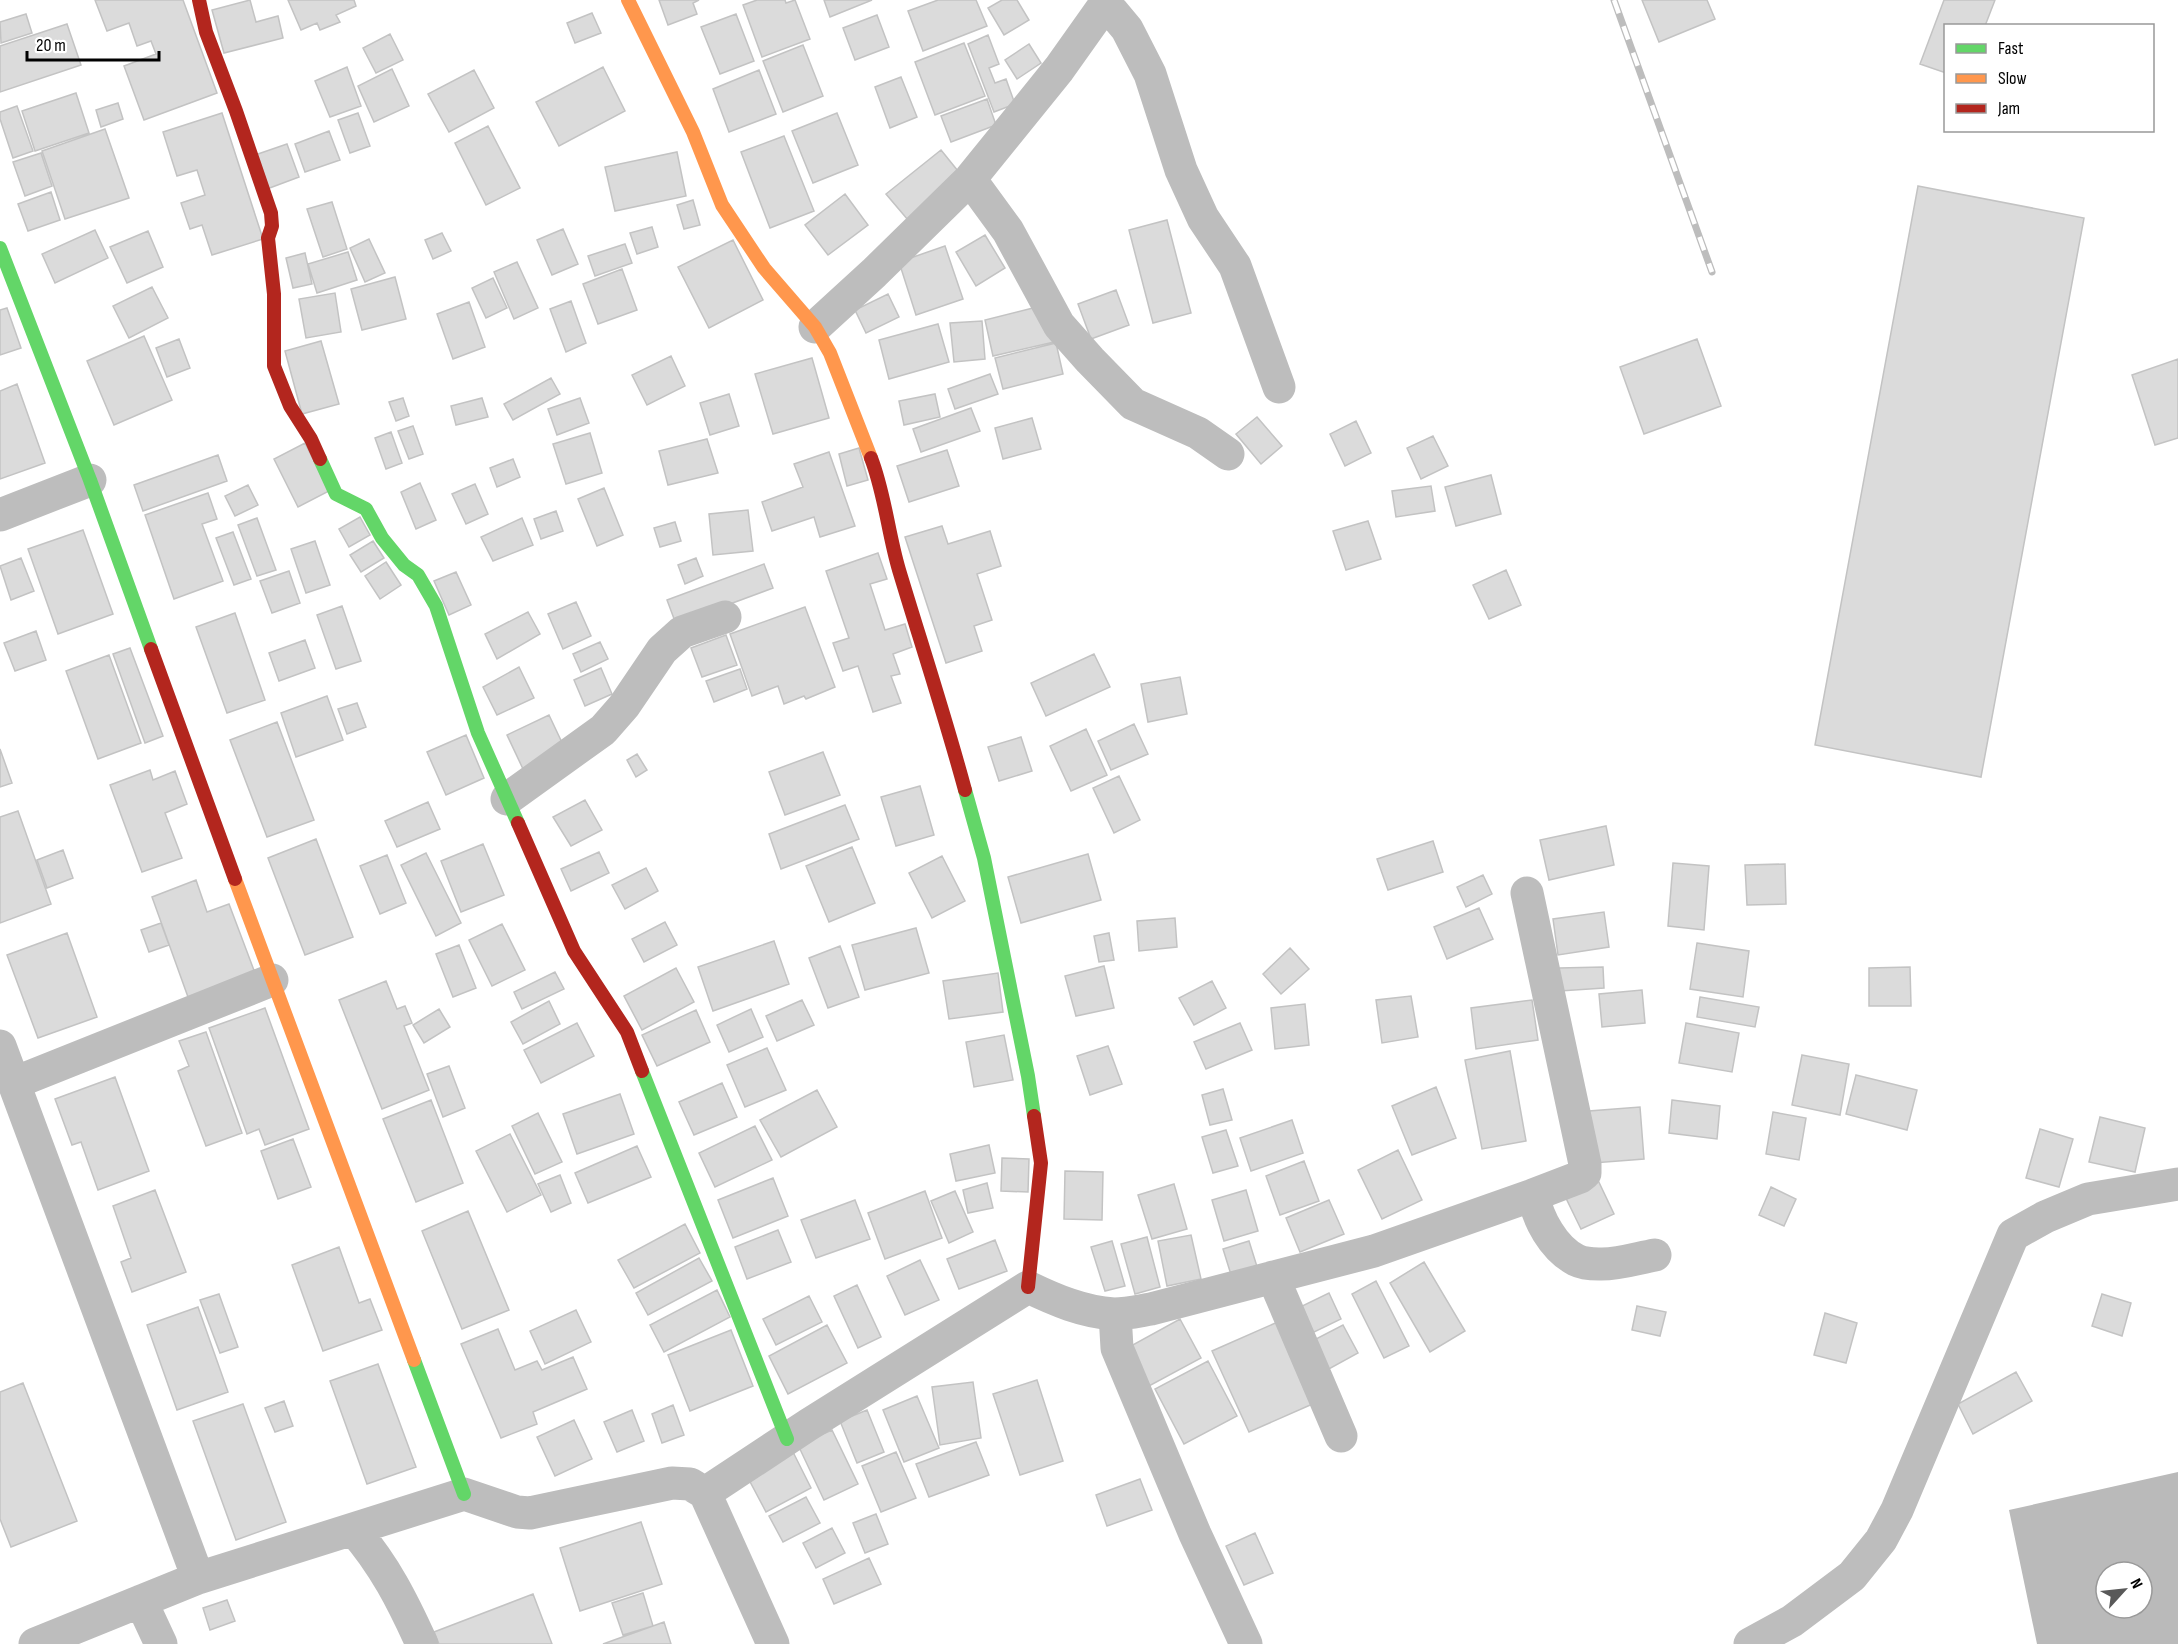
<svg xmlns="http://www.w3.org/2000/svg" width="2178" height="1644" viewBox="0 0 2178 1644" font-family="'Sofia Sans Condensed',sans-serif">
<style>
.water{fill:#bababa;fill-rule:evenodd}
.building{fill:#dbdbdb;stroke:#c3c3c3;stroke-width:1.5}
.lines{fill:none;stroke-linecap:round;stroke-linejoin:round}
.street{stroke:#bdbdbd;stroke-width:33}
.fast{stroke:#63d668;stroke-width:14}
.slow{stroke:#ff974d;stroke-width:14}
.jam{stroke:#b3261e;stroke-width:14}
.rail-casing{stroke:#bdbdbd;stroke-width:7}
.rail{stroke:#fff;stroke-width:4.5;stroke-dasharray:14;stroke-linecap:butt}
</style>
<rect width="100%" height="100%" fill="#fff"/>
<path class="water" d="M2178 1472V1644H2037L2009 1510ZM2106 1572H2142V1608H2106Z"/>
<path class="building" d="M95 0H183L217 93 144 120 124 66 156 54 151 41 137 46 129 23 107 31Z
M250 0 256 22 278 16 283 38 224 53 212 10Z
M288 0H354L356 6 336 15 340 22 320 30 317 23 301 30Z
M659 0H699L693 3 697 14 668 25Z
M757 0H785L786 3 795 0 810 39 762 57 743 5Z
M824 0H872L830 17Z
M938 0H976L987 26 923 51 908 11Z
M1002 0H1017L1029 20 1004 35 988 8Z
M1642 0H1707L1715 19 1659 42Z
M1944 0H1995L1985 26H1946V73L1920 64Z
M592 13 601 33 575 43 567 23Z
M26 14 32 33 1 43 0 22Z
M736 14 754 61 720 74 701 27Z
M877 15 889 47 855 60 843 28Z
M67 24 81 65 0 92V46Z
M390 34 403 60 376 73 363 48Z
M988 35 999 64 989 68 995 83 1006 79 1015 104 994 112 968 44Z
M964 43 985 96 935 115 915 62Z
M1029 44 1041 63 1017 79 1005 60Z
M803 45 823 96 783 112 763 61Z
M347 67 361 106 330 117 315 81Z
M603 67 625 111 559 146 536 102Z
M392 69 409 106 374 122 358 86Z
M474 70 494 108 449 132 428 94Z
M759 70 776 114 729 132 713 89Z
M901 77 917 117 890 128 875 87Z
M76 93 89 133 35 151 22 111Z
M987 99 996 125 951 142 941 116Z
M118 103 123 119 101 127 96 110Z
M17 106 33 151 13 158 0 119V112Z
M222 113 263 239 212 255 202 225 190 229 181 203 205 195 197 170 177 176 163 132Z
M358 113 370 146 350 153 338 120Z
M837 113 858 165 813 183 792 131Z
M488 126 520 188 486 205 455 143Z
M105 129 129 198 65 219 42 151Z
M329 131 340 160 305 172 295 144Z
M784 136 814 211 770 228 741 152Z
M287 144 299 177 267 189 255 155Z
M941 150 962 176 908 220 886 194Z
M677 152 686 196 615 211 605 167Z
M41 153 52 186 25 196 13 162Z
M1918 186 2084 218 1981 777 1815 745Z
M51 192 60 220 28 231 18 204Z
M845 194 868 225 828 255 805 225Z
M693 200 700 225 684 229 677 205Z
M332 202 347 249 323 257 307 209Z
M1167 220 1191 313 1153 323 1129 230Z
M652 227 658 247 637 254 630 233Z
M563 229 578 264 552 275 537 240Z
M95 230 108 258 55 283 42 254Z
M148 231 163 267 127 283 110 247Z
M442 233 451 251 433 259 425 240Z
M985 235 1005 268 976 286 956 252Z
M369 239 385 273 365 282 350 248Z
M733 240 763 300 709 328 678 267Z
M625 244 632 263 595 276 588 256Z
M945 246 963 299 916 315 899 262Z
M348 252 357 280 317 293 308 264Z
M305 253 312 284 293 288 286 258Z
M517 262 538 308 514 319 494 272Z
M622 269 637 310 598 324 583 284Z
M395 277 406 319 362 330 351 289Z
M493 278 507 308 486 318 472 288Z
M152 287 168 318 129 338 113 306Z
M1116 290 1129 325 1091 339 1078 304Z
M335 293 341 332 306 338 299 299Z
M888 294 899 317 866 333 855 310Z
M571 301 586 343 566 352 550 309Z
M469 302 485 347 453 359 437 314Z
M1045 305 1054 342 993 356 985 320Z
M7 308 21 348 0 355V310Z
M982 321 985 359 954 362 950 323Z
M938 324 949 362 889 379 879 340Z
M144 336 172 400 114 425 87 361Z
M179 339 190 368 167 377 156 348Z
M1697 339 1721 406 1644 434 1620 367Z
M321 341 339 404 302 414 285 351Z
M1056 343 1063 374 1003 389 995 358Z
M671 356 685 386 647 405 632 375Z
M812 358 829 418 773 434 755 374Z
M2178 359V438L2155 445 2132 375Z
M990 374 998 394 955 409 948 389Z
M551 378 560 394 513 420 504 404Z
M17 384 45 463 0 479V391Z
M729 394 739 426 710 435 700 403Z
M935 394 940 417 904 425 899 401Z
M403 398 409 416 396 421 389 402Z
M482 398 488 417 456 425 451 406Z
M580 398 589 423 557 435 548 409Z
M971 408 980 431 921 452 913 429Z
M1257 417 1282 446 1261 464 1236 434Z
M1032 418 1041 449 1003 459 995 428Z
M1356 421 1371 453 1345 466 1330 434Z
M413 426 423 454 409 459 398 431Z
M391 432 402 463 386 469 375 438Z
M590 433 602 473 566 484 553 444Z
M1433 436 1448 466 1421 479 1407 448Z
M707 439 718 473 668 485 659 451Z
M305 443 329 491 298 507 274 459Z
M859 448 868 480 847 486 839 454Z
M947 450 959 486 909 502 897 466Z
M829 452 855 526 820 537 814 517 772 531 762 502 803 487 794 464Z
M218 455 227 481 143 511 134 485Z
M513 459 520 477 497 487 490 468Z
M1491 475 1501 514 1456 526 1445 487Z
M420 483 436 520 416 529 401 492Z
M475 484 488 514 466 524 452 494Z
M248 485 258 505 235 516 225 496Z
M1431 486 1435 511 1396 517 1392 491Z
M604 488 623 535 597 546 578 499Z
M208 493 217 519 202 524 223 581 174 599 145 515Z
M748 510 753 551 713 555 709 514Z
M556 511 563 531 541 539 534 519Z
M360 517 370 535 349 547 339 529Z
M257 518 276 570 257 576 238 525Z
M522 518 533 545 493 561 481 537Z
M1368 521 1381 559 1346 570 1333 531Z
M675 522 681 541 660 547 654 528Z
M942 526 948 544 990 531 1001 566 977 574 992 620 974 626 982 651 946 663 905 537Z
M83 530 113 614 58 634 28 549Z
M233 532 251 579 234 585 216 538Z
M315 541 330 585 306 593 291 549Z
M373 541 384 558 361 572 350 555Z
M878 553 887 579 870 584 885 630 905 624 912 647 893 654 900 674 891 676 901 703 873 712 858 666 843 671 833 643 849 638 826 571Z
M21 558 34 591 11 600 0 566Z
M696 558 703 576 685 584 678 565Z
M386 562 401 585 380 599 365 576Z
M764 564 773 588 676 624 667 600Z
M1506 570 1521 605 1489 619 1473 585Z
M289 571 300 603 272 613 260 581Z
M456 572 471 605 449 615 434 581Z
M576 602 591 636 563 649 548 614Z
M342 606 361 661 336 669 317 615Z
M805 607 835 687 806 699 804 696 784 704 778 686 752 696 730 634Z
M528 612 540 634 497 659 485 634Z
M235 613 265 700 227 713 196 627Z
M36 631 46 660 15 671 4 643Z
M726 635 737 665 702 677 691 648Z
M305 640 315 668 279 681 269 653Z
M600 642 608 659 581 672 573 654Z
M130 648 163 736 145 743 113 654Z
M1094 654 1110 687 1046 716 1031 683Z
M109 655 141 743 98 759 66 671Z
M519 667 534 698 497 715 483 687Z
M601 668 612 694 585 706 574 680Z
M740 669 747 689 714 702 706 681Z
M1180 677 1187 714 1148 722 1141 684Z
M327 696 343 740 296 757 281 713Z
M357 703 366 727 347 734 338 709Z
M549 715 565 749 523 769 507 735Z
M277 722 314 820 267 837 230 740Z
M1134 724 1148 754 1111 770 1098 741Z
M1086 729 1107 775 1071 791 1050 746Z
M466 735 484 778 446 795 427 752Z
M1021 737 1032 771 999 781 988 747Z
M0 749 12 783 0 787Z
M823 752 840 795 785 815 769 772Z
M637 754 647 770 636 777 627 760Z
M150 770 153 780 175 771 187 804 165 813 182 858 142 872 110 785Z
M1119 776 1140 820 1114 833 1093 788Z
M920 786 934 835 896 846 881 797Z
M585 800 602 830 571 846 553 817Z
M428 802 440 829 397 847 385 821Z
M845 805 859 839 781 869 769 834Z
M18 811 51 904 0 923V817Z
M1606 826 1614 865 1549 880 1540 840Z
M316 839 353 937 305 955 268 858Z
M1433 841 1443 872 1388 890 1377 859Z
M483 844 504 895 461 912 441 861Z
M852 847 875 903 829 922 806 866Z
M63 850 73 878 47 888 37 860Z
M599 852 609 873 571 891 561 869Z
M426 853 461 923 436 936 401 865Z
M1088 854 1101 900 1021 923 1008 877Z
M387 855 406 903 380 914 360 866Z
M942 856 965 901 932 918 909 873Z
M1673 863 1709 866 1704 930 1668 926Z
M1785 864 1786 904 1747 905 1745 865Z
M646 868 658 891 625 909 612 885Z
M1483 875 1492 894 1466 907 1457 887Z
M196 880 207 912 229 904 255 973 188 997 152 897Z
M1479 908 1493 939 1447 959 1434 927Z
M1604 912 1609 947 1558 955 1553 919Z
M1175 918 1177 947 1139 951 1137 921Z
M665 922 677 945 644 962 632 939Z
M161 923 169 945 149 952 141 930Z
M502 924 525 970 492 986 469 940Z
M916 928 929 973 865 990 852 945Z
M67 933 97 1017 38 1038 7 955Z
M1109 933 1114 960 1099 962 1094 936Z
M774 941 789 984 713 1011 698 967Z
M1697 943 1749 951 1743 997 1690 989Z
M459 945 476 988 453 997 436 954Z
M840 946 859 997 828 1008 809 958Z
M1290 948 1309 969 1281 994 1263 974Z
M1104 966 1114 1008 1076 1016 1065 976Z
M1603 967 1604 988 1560 991 1559 968Z
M1910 967 1911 1006H1869V968Z
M676 968 694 1002 642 1030 624 996Z
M555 972 564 989 522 1009 514 992Z
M998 973 1003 1012 949 1019 943 981Z
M386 981 397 1009 405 1006 412 1023 404 1026 429 1090 382 1109 339 1000Z
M1212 981 1226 1008 1194 1025 1179 998Z
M1642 990 1645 1023 1602 1027 1599 994Z
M1411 996 1418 1037 1382 1043 1376 1000Z
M1700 997 1759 1007 1755 1027 1697 1017Z
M802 1000 814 1025 777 1041 766 1016Z
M1532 1000 1538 1040 1476 1049 1471 1008Z
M549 1001 560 1024 523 1044 511 1022Z
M1305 1004 1309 1045 1275 1049 1271 1008Z
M265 1008 309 1129 265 1145 259 1129 247 1134 209 1028Z
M439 1009 450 1027 424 1043 413 1025Z
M751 1009 763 1037 729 1052 717 1025Z
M696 1010 710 1042 657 1066 642 1035Z
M577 1023 594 1056 541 1083 524 1050Z
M1240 1023 1252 1050 1206 1069 1194 1042Z
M1686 1023 1739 1033 1732 1072 1679 1063Z
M206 1032 242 1133 206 1146 178 1071 189 1066 179 1041Z
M1004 1035 1013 1080 974 1087 966 1042Z
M1108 1046 1122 1084 1090 1095 1077 1056Z
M767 1048 786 1090 745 1107 727 1065Z
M1510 1051 1526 1141 1482 1149 1465 1060Z
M1802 1055 1849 1064 1840 1115 1792 1105Z
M449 1066 465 1108 443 1117 427 1074Z
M1856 1075 1917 1090 1907 1130 1846 1114Z
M115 1077 149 1171 98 1190 81 1142 72 1145 55 1099Z
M722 1083 737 1117 694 1135 679 1102Z
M1436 1087 1456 1138 1412 1155 1392 1106Z
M1223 1089 1232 1120 1210 1125 1202 1095Z
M817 1090 837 1127 781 1157 760 1120Z
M620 1094 634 1134 577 1154 563 1114Z
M431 1100 463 1183 416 1202 383 1119Z
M1672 1100 1720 1106 1717 1139 1669 1133Z
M1640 1107 1644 1159 1593 1163 1589 1111Z
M1773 1112 1806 1118 1799 1160 1766 1154Z
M538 1113 562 1162 535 1174 512 1126Z
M2100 1117 2145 1128 2135 1172 2089 1162Z
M1292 1120 1303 1153 1251 1171 1240 1138Z
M755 1126 772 1160 715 1187 699 1153Z
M2040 1129 2073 1139 2059 1187 2026 1178Z
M1226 1130 1238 1166 1213 1173 1202 1137Z
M510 1134 541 1195 507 1212 476 1151Z
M293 1139 311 1187 278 1199 261 1151Z
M989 1145 995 1173 956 1181 950 1154Z
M637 1146 651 1177 588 1203 575 1173Z
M1398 1150 1422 1200 1382 1219 1358 1170Z
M1002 1158 1029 1159 1028 1192 1001 1191Z
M1304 1161 1319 1201 1280 1215 1266 1176Z
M1065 1171 1103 1172 1102 1220 1064 1219Z
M560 1175 571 1203 551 1212 538 1184Z
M1596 1176 1614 1214 1581 1229 1563 1192Z
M773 1178 788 1216 733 1238 718 1200Z
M987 1183 993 1208 968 1213 963 1190Z
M1174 1184 1187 1229 1152 1239 1138 1195Z
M1771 1187 1796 1199 1784 1226 1759 1215Z
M155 1190 186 1272 132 1292 121 1262 131 1258 113 1206Z
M1246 1190 1258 1231 1224 1241 1212 1200Z
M925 1191 942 1238 885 1259 868 1213Z
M955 1191 973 1232 949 1243 931 1201Z
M855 1200 870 1239 816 1258 801 1220Z
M1329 1200 1344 1234 1300 1252 1286 1218Z
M468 1211 509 1310 462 1329 422 1231Z
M685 1224 700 1253 634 1288 618 1260Z
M778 1230 791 1262 747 1279 735 1247Z
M1191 1235 1201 1279 1167 1286 1158 1241Z
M1147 1237 1160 1287 1135 1294 1121 1244Z
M995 1240 1007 1271 959 1289 947 1259Z
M1112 1241 1125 1286 1105 1291 1091 1247Z
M1249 1241 1259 1273 1233 1281 1223 1249Z
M339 1247 359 1303 370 1299 382 1330 323 1351 292 1265Z
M699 1258 712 1281 648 1315 636 1293Z
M920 1260 939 1300 905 1315 887 1276Z
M1424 1262 1465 1331 1430 1352 1390 1283Z
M1376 1281 1409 1346 1384 1358 1352 1294Z
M857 1285 881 1337 858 1348 834 1296Z
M717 1290 730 1317 664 1352 650 1325Z
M1329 1293 1341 1319 1310 1334 1298 1308Z
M219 1294 238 1347 220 1353 200 1300Z
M2102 1294 2131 1303 2122 1336 2092 1326Z
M809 1296 822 1322 776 1345 763 1319Z
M1637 1306 1666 1312 1660 1336 1632 1330Z
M198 1307 228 1392 177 1410 147 1325Z
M576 1310 591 1342 545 1364 530 1331Z
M1825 1313 1857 1323 1846 1363 1814 1355Z
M1180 1319 1201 1358 1149 1386 1129 1347Z
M1280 1321 1317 1402 1249 1432 1212 1351Z
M827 1325 847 1363 788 1394 769 1356Z
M1343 1325 1358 1353 1327 1370 1312 1341Z
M498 1329 515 1370 537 1361 542 1370 573 1357 587 1389 533 1412 537 1424 501 1438 461 1344Z
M731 1330 753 1386 690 1411 668 1355Z
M1208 1361 1237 1416 1184 1444 1155 1389Z
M378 1364 416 1467 367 1484 330 1381Z
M2016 1372 2032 1401 1973 1434 1958 1404Z
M1037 1380 1063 1461 1020 1475 993 1394Z
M973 1382 981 1438 940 1445 932 1387Z
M23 1383 77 1521 11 1547 0 1519V1392Z
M917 1396 939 1448 904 1462 883 1410Z
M284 1401 293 1426 275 1432 265 1408Z
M243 1404 286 1522 236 1540 193 1421Z
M673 1405 684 1435 662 1443 652 1414Z
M632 1410 644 1441 617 1452 604 1422Z
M867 1410 884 1452 857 1463 840 1421Z
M574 1420 592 1459 555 1476 537 1437Z
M832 1430 858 1484 824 1500 798 1445Z
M976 1442 989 1475 929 1497 916 1464Z
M793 1452 811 1488 766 1512 747 1476Z
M896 1452 916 1498 881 1512 862 1466Z
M1140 1479 1152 1510 1107 1526 1096 1495Z
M806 1497 820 1523 783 1542 769 1516Z
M876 1514 888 1544 865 1553 853 1523Z
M641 1522 662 1584 580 1611 560 1548Z
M832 1528 845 1553 816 1568 803 1543Z
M1255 1533 1273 1573 1244 1585 1226 1546Z
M869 1558 881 1584 834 1604 823 1579Z
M643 1593 653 1626 623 1635 612 1603Z
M533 1594 552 1644H439L434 1632Z
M227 1600 235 1621 210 1630 203 1608Z
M664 1622 671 1644H603Z"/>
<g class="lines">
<path class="street" d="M1106 4 1127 29 1150 74 1181 170 1203 218 1235 266 1279 387
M970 179 1008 231 1059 325 1090 360 1133 404 1198 433 1228 454
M815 327 874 273 970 179 1059 69 1108 0
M0 515 90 480
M507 799 603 730 624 706 662 650 682 632 725 617
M1527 893 1585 1164V1173L1580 1177 1533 1195
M0 1046 198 1578
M14 1083 272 980
M1273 1277 1341 1436
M1115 1314 1117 1348 1195 1534 1246 1644
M705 1493 808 1425 1028 1287C1055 1300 1083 1312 1114 1314 1126 1314 1139 1311 1151 1309L1374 1251 1533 1195C1538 1219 1553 1248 1576 1260 1582 1263 1593 1264 1599 1264 1617 1265 1638 1258 1655 1255
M353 1529C384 1564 403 1602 422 1644
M141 1601 161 1644
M35 1644 198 1578 464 1494 517 1512 530 1513 672 1483 690 1484 705 1493 773 1644
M1750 1644 1792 1621 1852 1576 1881 1540 1897 1510 2013 1235 2045 1217 2088 1199 2178 1184"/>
<path class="fast" d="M0 248 90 480 151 649
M320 459 336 494 366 509 382 538 404 565 418 575 436 606 478 733 518 823
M965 790 984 858 1028 1076 1034 1116
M642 1071 787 1439
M414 1360 464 1494"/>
<path class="slow" d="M628 0 693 132 722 205 764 268 815 327 830 353 871 458
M235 879 414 1360"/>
<path class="jam" d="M199 0 206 32 236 111 271 213 272 226 268 238 274 294V366L290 406 311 439 320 459
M871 458C885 494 888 533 899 570 921 643 945 716 965 790
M151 649 235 879
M518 823 574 951 627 1032 642 1071
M1028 1287 1041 1163 1034 1116"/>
<g class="rail-casing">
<path id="rail" d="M1614 0 1712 272"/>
</g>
<use href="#rail" class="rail"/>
</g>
<rect x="1944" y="24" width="210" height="108" fill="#ffffff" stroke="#999999" stroke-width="1.5"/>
<rect x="1956" y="44" width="30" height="9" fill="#63d668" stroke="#999999" stroke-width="1.5"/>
<text x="1998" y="54" font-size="18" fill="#000000">Fast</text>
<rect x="1956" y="74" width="30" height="9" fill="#ff974d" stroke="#999999" stroke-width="1.5"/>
<text x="1998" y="84" font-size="18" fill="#000000">Slow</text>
<rect x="1956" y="104" width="30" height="9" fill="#b3261e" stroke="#999999" stroke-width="1.5"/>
<text x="1998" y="114" font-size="18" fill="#000000">Jam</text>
<g transform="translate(2124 1590) rotate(63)"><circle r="28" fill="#ffffff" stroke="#999999" stroke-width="1.5"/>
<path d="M0-4.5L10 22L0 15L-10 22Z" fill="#595959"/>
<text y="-9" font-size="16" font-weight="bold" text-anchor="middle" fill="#000000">N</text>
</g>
<path d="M27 51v9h132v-9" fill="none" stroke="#000000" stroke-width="3"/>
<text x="36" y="51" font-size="18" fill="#000000" stroke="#ffffff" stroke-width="4.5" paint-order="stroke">20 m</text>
</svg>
